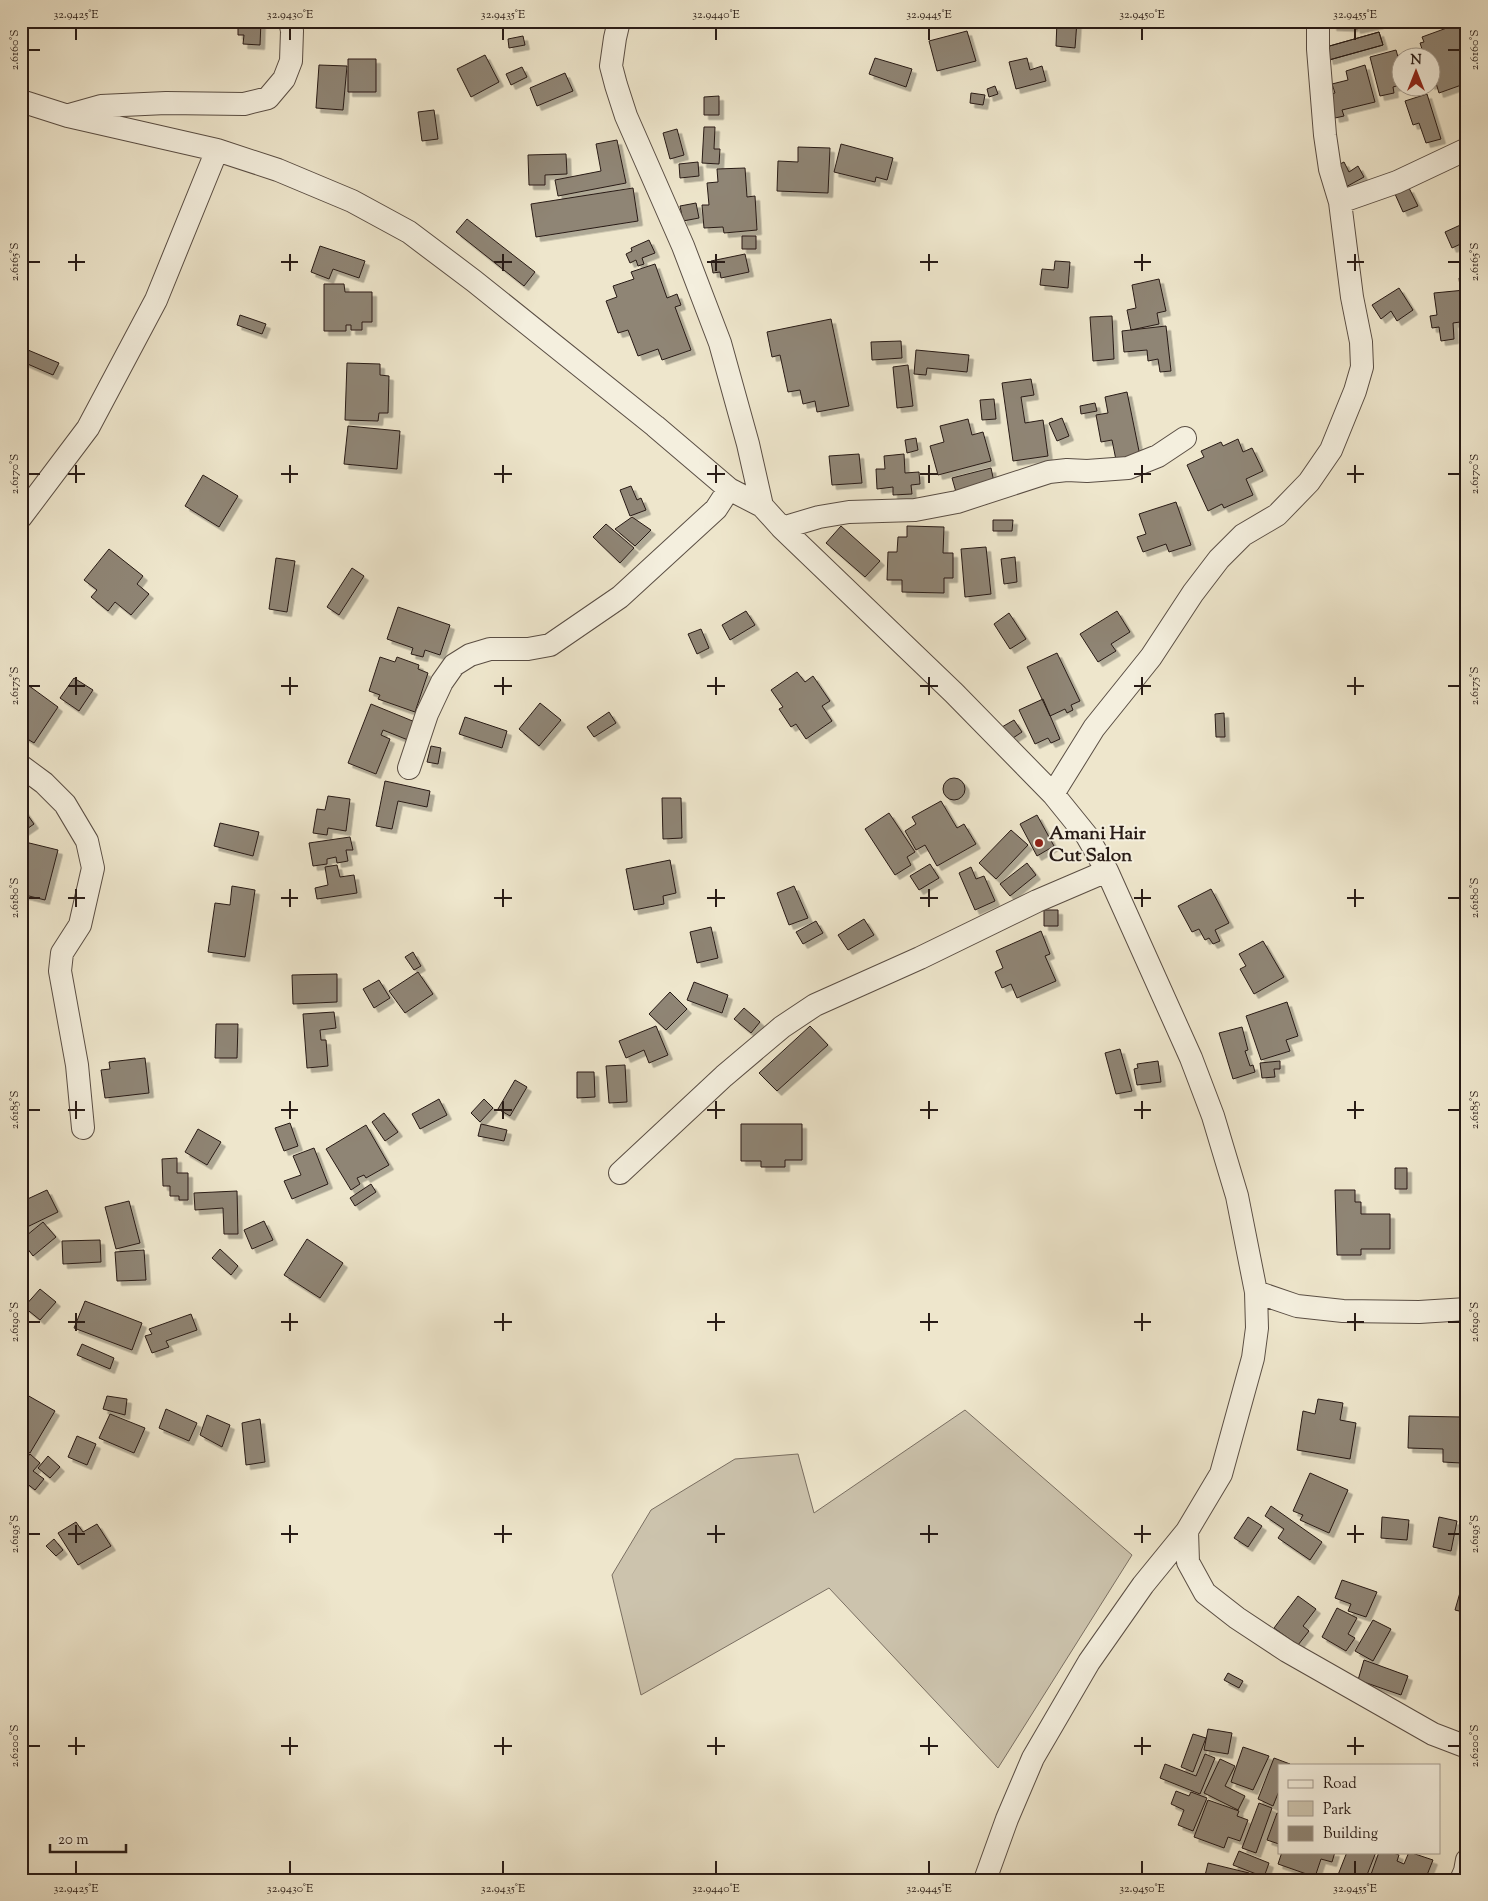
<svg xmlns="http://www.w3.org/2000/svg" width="1488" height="1901" viewBox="0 0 1488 1901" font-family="'Sorts Mill Goudy',serif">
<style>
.green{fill:#ccc3ad;stroke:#7a6f62}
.building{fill:#8f8575;stroke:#281b16;filter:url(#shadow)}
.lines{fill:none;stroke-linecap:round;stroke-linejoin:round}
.street-casing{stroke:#5a4e44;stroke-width:24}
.street{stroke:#f4efde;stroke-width:22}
.ticks{fill:none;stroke:#281b16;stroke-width:2}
.poi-dot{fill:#8f2418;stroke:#f4efde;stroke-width:2}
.labels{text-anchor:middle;stroke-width:4;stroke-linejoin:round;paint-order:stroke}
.poi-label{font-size:19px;font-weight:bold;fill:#281b16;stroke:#f4efde;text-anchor:start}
.neatline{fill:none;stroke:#281b16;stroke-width:2}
.ticks-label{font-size:12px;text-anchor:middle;fill:#281b16}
</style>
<defs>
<filter id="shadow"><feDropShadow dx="4.5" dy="4.5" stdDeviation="0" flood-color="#0004"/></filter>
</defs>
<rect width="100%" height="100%" fill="#eee6cc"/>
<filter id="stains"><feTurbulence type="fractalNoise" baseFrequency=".004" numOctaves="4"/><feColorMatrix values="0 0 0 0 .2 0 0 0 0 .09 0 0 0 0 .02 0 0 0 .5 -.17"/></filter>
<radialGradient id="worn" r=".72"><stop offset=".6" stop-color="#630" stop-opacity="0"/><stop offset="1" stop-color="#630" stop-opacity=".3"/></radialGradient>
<path class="green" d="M965 1410 1132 1555 998 1768 829 1588 641 1695 612 1575 651 1510 735 1459 798 1454 814 1513Z"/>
<path class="building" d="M238 21H261L260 45 243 44 244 35H238Z
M1057 21H1077L1075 48 1056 46Z
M1333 21H1354V27L1332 26Z
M1354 21H1378L1379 24 1356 29Z
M1466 21 1467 83 1439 93 1436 83 1430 85V58H1425L1420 43 1424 42 1422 37Z
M967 31 976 61 937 71 929 41Z
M1379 32 1383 45 1329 60 1326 47Z
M1379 32 1383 45 1329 60 1326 47Z
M523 36 525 45 509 48 508 39Z
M1396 50 1398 57 1416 52 1417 58H1400V85L1393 87 1394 93 1380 96 1370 57Z
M485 55 499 82 471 97 457 69Z
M875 58 912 69 906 87 869 74Z
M1027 58 1030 70 1042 66 1046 81 1016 89 1009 62Z
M348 59H376V92H348Z
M319 65 347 66 343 110 316 108Z
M1365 65 1375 102 1342 110 1344 116 1335 118 1331 102 1324 96 1335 93 1332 84 1348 80 1346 71Z
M522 67 527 77 511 85 506 74Z
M565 73 573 91 537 106 530 88Z
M995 86 998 94 989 97 987 89Z
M971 93 985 95 983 105 970 103Z
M1427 94 1441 139 1426 143 1419 123 1413 125 1405 101Z
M719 96V115H704V97Z
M434 110 438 139 422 141 418 112Z
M704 127H715L714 149H720L719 164 702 163Z
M677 129 684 155 670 159 663 133Z
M617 140 626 183 558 196 555 180 601 171 596 144Z
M841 144 893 158 887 180 876 177 875 182 834 172Z
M798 147 830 148 828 193 777 191 778 161 798 162Z
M566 154 567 174 545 175V185H529L528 155Z
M698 162 699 176 680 178 679 164Z
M1344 162 1349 172 1358 166 1364 177 1344 188 1332 168Z
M745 168 747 197 755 196 757 230 724 233 723 227 704 228 702 205H709L707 183 718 182 717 169Z
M633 188 638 221 536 237 531 204Z
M1409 188 1418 206 1403 212 1395 194Z
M696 203 699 218 683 221 680 206Z
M467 219 535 272 524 286 456 232Z
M1467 222V241L1452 248 1445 232Z
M742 236H756V249H742Z
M649 240 655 253 642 258 644 264 638 266 636 260 630 263 626 254 632 251 631 248Z
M320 246 365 261 359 278 333 269 329 279 311 272Z
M745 254 749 272 721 278 720 272 713 273 711 261Z
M1055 261 1070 262 1068 288 1040 285 1042 269 1054 270Z
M655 264 667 298 677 294 681 305 675 307 691 350 662 360 658 349 638 356 628 330 618 333 606 301 617 297 613 286 634 279 631 272Z
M1467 277V286L1460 287 1459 278Z
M1159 279 1166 311 1157 313 1159 324 1131 330 1127 310 1136 308 1132 285Z
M324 284H344L345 292H372V322H362V330H351V325H346V331H324Z
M1399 288 1413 310 1397 321 1391 311 1381 319 1372 305Z
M1465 290 1467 321 1453 323 1454 339 1441 341 1439 327 1432 328 1430 316 1437 315 1434 293Z
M240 315 266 324 262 334 237 325Z
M1112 316 1114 359 1093 361 1090 317Z
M831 319 849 406 817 412 815 401 803 404 800 390 788 392 780 355 772 357 767 332Z
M1166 326 1171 371 1160 372 1158 359 1148 361 1147 350 1124 352 1122 331Z
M901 341 902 358 872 360 871 342Z
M28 350 59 363 53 375 23 362Z
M916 350 969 355 967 372 927 368 926 375 914 374Z
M347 363 380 364V375L389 376 388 413H379L378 421 345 420Z
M908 365 913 406 897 408 893 367Z
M1031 379 1034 395 1021 397 1025 423 1043 420 1048 456 1013 461 1002 383Z
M1127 392 1140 456 1116 460 1112 440 1101 442 1096 415 1108 413 1105 397Z
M994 399 996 419 982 420 980 400Z
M1095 403 1097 411 1081 414 1080 406Z
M1062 418 1069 436 1057 441 1049 423Z
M968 419 972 435 983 432 991 461 938 475 930 446 944 442 940 426Z
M348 426 400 431 397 469 344 464Z
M916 438 918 450 907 453 905 440Z
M1238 439 1243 452 1252 448 1263 471 1246 479 1253 495 1224 508 1222 504 1208 511 1187 465 1204 457 1201 451 1221 442 1223 446Z
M859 454 862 483 832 485 829 456Z
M904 454 905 473 919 472 920 484 911 485 912 494 893 495V487L877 489 876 469H885L884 456Z
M991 468 994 482 956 492 952 478Z
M203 475 238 496 219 527 185 506Z
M631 486 637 500 641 498 646 510 630 516 620 490Z
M1176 502 1191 545 1169 552 1166 544 1143 552 1137 537 1146 534 1139 514Z
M632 517 651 530 635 546 615 529Z
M993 520H1013L1012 531H993Z
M606 524 634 548 620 563 593 537Z
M841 526 880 561 865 577 826 543Z
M907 526 944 527 943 553H953V578H944V593L902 592V580H887L888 552H897L898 537H907Z
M986 547 991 594 965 597 961 549Z
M109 549 143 576 137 584 149 594 131 615 115 602 108 611 91 597 97 590 84 580Z
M1015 557 1017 582 1004 584 1001 559Z
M276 558 295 561 287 612 269 609Z
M352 568 364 576 339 615 327 607Z
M398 607 450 625 440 655 425 650 423 657 411 654 413 648 387 639Z
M746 611 755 625 730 640 722 625Z
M1117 611 1130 632 1111 644 1116 651 1098 662 1080 634Z
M1009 613 1026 639 1010 649 994 624Z
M701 629 709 648 697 654 688 634Z
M1057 653 1080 701 1071 705 1073 710 1067 713 1065 709 1050 716 1027 667Z
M380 657 395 662 397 657 419 665 418 669 428 673 415 712 378 699 380 695 369 691Z
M797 672 805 682 813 676 830 701 822 706 832 721 806 739 796 724 791 727 779 709 783 707 771 690Z
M74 678 93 690 79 711 60 698Z
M21 680 58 707 34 743 21 735Z
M1043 699 1060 739 1051 743 1048 738 1035 744 1019 710Z
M540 703 561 720 539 746 519 729Z
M371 704 415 722 408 740 383 730 381 735 390 739 376 774 348 763Z
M609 712 616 723 594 737 587 727Z
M1224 713 1225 737H1216L1215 714Z
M465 717 507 731 502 748 459 734Z
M1014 720 1022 732 1010 740 1002 727Z
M431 746 441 748 438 764 427 762Z
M943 789a11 11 0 1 1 22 0a11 11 0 1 1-22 0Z
M385 781 430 791 427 807 398 801 392 829 376 826Z
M328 796 350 799 346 831 328 828 327 835 313 833 317 809 325 810Z
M662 798H681L682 838 663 839Z
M941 801 957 828 964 824 976 844 937 866 925 845 916 850 905 831 916 824 912 817Z
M22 807 34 824 21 833V808Z
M889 813 915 852 907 857 911 865 895 875 865 829Z
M1037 815 1054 846 1037 856 1020 824Z
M220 823 259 832 253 856 214 846Z
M1011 830 1028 845 996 879 979 863Z
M350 837 353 850H346L348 861 337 863 336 857 327 859V864L313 866 309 843Z
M21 841 58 850 45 900 21 894Z
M670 860 676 893 663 896 664 904 634 910 626 869Z
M1027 863 1036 875 1010 896 1000 884Z
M930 864 939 878 919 890 910 876Z
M337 865 340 877 354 875 357 893 317 899 315 888 328 885 325 867Z
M971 867 976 879 984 876 995 901 975 910 959 873Z
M232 886 255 890 245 957 208 952 215 903 230 905Z
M794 886 808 918 789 925 777 893Z
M1211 889 1229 923 1215 930 1220 941 1213 944 1209 938 1205 940 1199 929 1192 932 1178 906Z
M1044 910H1058V926H1044Z
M864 919 874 935 848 950 838 935Z
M816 921 823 933 803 944 796 932Z
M711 927 718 958 697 963 690 932Z
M1041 931 1050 954 1045 956 1056 981 1017 998 1011 984 1002 988 995 972 1003 968 996 951Z
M1263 941 1284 977 1254 994 1240 969 1246 966 1239 954Z
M413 952 421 966 414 970 405 957Z
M418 972 433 994 405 1013 389 991Z
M337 974V1002L293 1004 292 975Z
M379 980 390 998 374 1008 363 989Z
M694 982 728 995 722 1013 687 1000Z
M670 992 687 1009 666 1030 649 1014Z
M1287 1002 1298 1036 1286 1040 1290 1051 1261 1060 1246 1016Z
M744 1008 760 1022 751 1033 734 1019Z
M334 1012 336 1028 320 1030 321 1040H326L328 1066 307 1068 303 1014Z
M216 1024H238L237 1058H215Z
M656 1026 668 1055 649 1063 644 1050 626 1058 619 1041Z
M810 1026 828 1045 777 1091 759 1073Z
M1242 1027 1248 1050 1245 1051 1250 1066 1253 1065 1255 1072 1233 1079 1219 1033Z
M1120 1049 1132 1091 1116 1094 1105 1053Z
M145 1058 149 1093 105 1098 101 1070 110 1069 109 1062Z
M1158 1061 1161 1082 1137 1085 1134 1069 1138 1068 1137 1064Z
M1280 1061V1069H1274L1275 1077 1262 1078 1260 1063Z
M625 1065 627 1102 609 1103 606 1066Z
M577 1072H594L595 1097 577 1098Z
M515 1080 527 1087 510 1116 498 1109Z
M439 1099 447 1115 420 1129 412 1114Z
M484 1099 493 1108 480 1122 471 1113Z
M384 1113 398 1132 385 1141 372 1122Z
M290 1123 298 1146 284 1151 275 1128Z
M481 1124 507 1130 504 1141 478 1136Z
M741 1124H802V1160H785V1167H761V1161H741Z
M366 1125 389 1165 366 1178 364 1175 357 1178 360 1184 351 1190 326 1149Z
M198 1129 221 1142 207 1165 185 1152Z
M314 1148 328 1184 292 1199 284 1181 301 1175 293 1156Z
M177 1158V1173H188V1200H179V1196H170V1186H163L162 1159Z
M1395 1168H1407V1189H1395Z
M371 1184 376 1192 355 1206 350 1198Z
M47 1190 58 1212 23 1229 21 1225V1202Z
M1335 1190H1355V1202H1361V1214H1390V1249H1361V1255H1337Z
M237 1191 238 1234H224L223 1208 195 1210 194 1193Z
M129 1201 140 1243 116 1249 105 1207Z
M264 1221 273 1240 252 1249 244 1230Z
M43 1222 56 1237 33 1256 21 1240Z
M307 1239 343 1263 320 1298 284 1275Z
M100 1240 101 1262 63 1264 62 1241Z
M220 1249 238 1266 231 1275 212 1258Z
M144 1250 146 1280 117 1281 115 1252Z
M40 1289 56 1302 40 1320 24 1307Z
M85 1301 142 1323 132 1350 74 1328Z
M191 1314 197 1330 166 1341 169 1347 152 1353 145 1336 152 1334 149 1329Z
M82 1344 114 1358 110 1369 77 1355Z
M27 1395 55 1411 30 1453 21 1448V1406Z
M107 1396 127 1399 125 1415 103 1409Z
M1318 1399 1343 1403 1340 1420 1356 1423 1350 1459 1297 1450 1303 1411 1315 1414Z
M166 1409 197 1423 189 1441 159 1428Z
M110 1414 145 1428 134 1453 99 1438Z
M207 1415 230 1425 222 1447 200 1435Z
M1409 1416 1462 1417 1461 1463 1443 1462V1449L1408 1448Z
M260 1419 265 1462 246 1465 242 1423Z
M77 1436 96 1444 87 1465 68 1457Z
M30 1454 40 1463 33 1471 44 1479 35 1490 21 1479V1465Z
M48 1456 60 1467 50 1478 38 1468Z
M1310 1473 1348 1490 1329 1533 1300 1520 1303 1515 1293 1511Z
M1271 1506 1322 1542 1310 1560 1278 1538 1284 1529 1265 1516Z
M1248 1517 1262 1526 1248 1547 1234 1538Z
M1382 1517 1409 1520 1407 1540 1381 1538Z
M1439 1517 1457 1521 1451 1551 1433 1547Z
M76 1522 83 1532 97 1524 111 1546 78 1565 58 1533Z
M54 1539 63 1550 56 1556 46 1546Z
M1467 1568V1613L1455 1610Z
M1342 1580 1377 1592 1366 1617 1348 1611 1351 1604 1335 1598Z
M1298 1596 1316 1609 1303 1626 1309 1631 1298 1645 1274 1628Z
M1337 1608 1357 1618 1348 1634 1355 1638 1346 1651 1322 1637Z
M1373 1620 1391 1629 1373 1661 1355 1651Z
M1364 1660 1408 1676 1401 1695 1358 1680Z
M1228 1673 1243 1681 1239 1688 1224 1680Z
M1208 1729 1232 1733 1228 1754 1204 1750Z
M1193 1734 1206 1738 1193 1772 1181 1767Z
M1243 1747 1269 1756 1253 1790 1231 1782Z
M1205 1754 1215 1758 1200 1794 1160 1778 1165 1764 1196 1776Z
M1274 1758 1290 1764 1279 1765V1791L1273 1806 1258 1799Z
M1220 1759 1235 1766 1225 1786 1245 1796 1238 1810 1204 1793Z
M1176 1791 1189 1796 1191 1792 1207 1798 1193 1831 1178 1825 1184 1810 1171 1804Z
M1208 1800 1239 1811 1237 1816 1248 1820 1240 1841 1228 1837 1224 1848 1194 1837Z
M1259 1803 1272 1808 1256 1853 1242 1848Z
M1277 1813 1279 1814V1844L1267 1840Z
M1239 1851 1269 1863 1264 1877 1233 1865Z
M1282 1852H1335L1332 1862 1321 1859 1315 1877 1278 1864Z
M1347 1852H1376L1365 1880H1336Z
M1379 1852H1391L1399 1855 1397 1861 1404 1864 1409 1852 1433 1860 1425 1880H1369Z
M1208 1863 1249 1873 1247 1880H1204Z"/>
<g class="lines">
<g class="street-casing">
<path id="street" d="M619 21 615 38 611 66 616 85 626 116 683 246 720 343 748 444 762 506
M21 101 68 116 217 150 278 170 352 201 409 232 474 281 655 426 729 489 762 506 782 528 954 693 1053 794 1087 836 1107 871 1191 1058 1213 1116 1237 1196 1256 1292 1257 1328 1253 1358 1221 1474 1187 1531 1188 1562 1205 1593 1237 1618 1287 1651 1433 1734 1467 1747
M69 115 101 106 166 103 244 104 268 98 284 79 291 61 292 31 290 21
M1340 202 1397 182 1467 149
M21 517 88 428 156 300 217 150
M782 528 819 517 849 512 915 510 957 502 1049 472 1067 470 1087 471 1128 468 1158 456 1185 438
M21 766 44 783 65 804 87 841 93 868 80 925 62 953 60 971 77 1065 83 1128
M409 768 427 714 442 682 454 665 470 655 490 649H528L550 645 620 597 716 509 729 489
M1053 794 1094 728 1151 657 1193 593 1219 559 1243 535 1277 515 1309 482 1331 450 1355 391 1362 367 1361 342 1352 297 1340 202 1330 169 1325 135 1318 49V21
M620 1173 724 1076 782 1027 815 1005 920 958 1037 901 1107 871
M1256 1292 1297 1306 1343 1311 1419 1312 1467 1309
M985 1880 1007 1819 1033 1758 1089 1662 1143 1585 1187 1531
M1461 1880 1465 1871 1467 1860"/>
</g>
<use href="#street" class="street"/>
</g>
<path class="ticks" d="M76 28V40M290 28V40M503 28V40M716 28V40M929 28V40M1142 28V40M1355 28V40M28 50H40M1448 50H1460M76 254V271M290 254V271M503 254V271M716 254V271M929 254V271M1142 254V271M1355 254V271M28 262H40M68 262H85M281 262H298M494 262H512M707 262H725M920 262H938M1134 262H1151M1347 262H1364M1448 262H1460M76 465V483M290 465V483M503 465V483M716 465V483M929 465V483M1142 465V483M1355 465V483M28 474H40M68 474H85M281 474H298M494 474H512M707 474H725M920 474H938M1134 474H1151M1347 474H1364M1448 474H1460M76 677V695M290 677V695M503 677V695M716 677V695M929 677V695M1142 677V695M1355 677V695M28 686H40M68 686H85M281 686H298M494 686H512M707 686H725M920 686H938M1134 686H1151M1347 686H1364M1448 686H1460M76 889V907M290 889V907M503 889V907M716 889V907M929 889V907M1142 889V907M1355 889V907M28 898H40M68 898H85M281 898H298M494 898H512M707 898H725M920 898H938M1134 898H1151M1347 898H1364M1448 898H1460M76 1101V1119M290 1101V1119M503 1101V1119M716 1101V1119M929 1101V1119M1142 1101V1119M1355 1101V1119M28 1110H40M68 1110H85M281 1110H298M494 1110H512M707 1110H725M920 1110H938M1134 1110H1151M1347 1110H1364M1448 1110H1460M76 1313V1331M290 1313V1331M503 1313V1331M716 1313V1331M929 1313V1331M1142 1313V1331M1355 1313V1331M28 1322H40M68 1322H85M281 1322H298M494 1322H512M707 1322H725M920 1322H938M1134 1322H1151M1347 1322H1364M1448 1322H1460M76 1525V1543M290 1525V1543M503 1525V1543M716 1525V1543M929 1525V1543M1142 1525V1543M1355 1525V1543M28 1534H40M68 1534H85M281 1534H298M494 1534H512M707 1534H725M920 1534H938M1134 1534H1151M1347 1534H1364M1448 1534H1460M76 1737V1755M290 1737V1755M503 1737V1755M716 1737V1755M929 1737V1755M1142 1737V1755M1355 1737V1755M28 1746H40M68 1746H85M281 1746H298M494 1746H512M707 1746H725M920 1746H938M1134 1746H1151M1347 1746H1364M1448 1746H1460M76 1861V1874M290 1861V1874M503 1861V1874M716 1861V1874M929 1861V1874M1142 1861V1874M1355 1861V1874"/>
<circle class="poi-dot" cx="1039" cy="843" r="5"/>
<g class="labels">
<g class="poi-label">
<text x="1049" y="839">Amani Hair<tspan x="1049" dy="22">Cut Salon</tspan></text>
</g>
</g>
<rect width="1488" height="1901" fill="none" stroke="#eee6cc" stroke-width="55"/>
<rect x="1278" y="1764" width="162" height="90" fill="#f4efde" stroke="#a29a8e"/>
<rect x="1288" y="1780" width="25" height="8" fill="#f4efde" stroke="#a29a8e"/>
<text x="1323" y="1788" font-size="15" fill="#281b16">Road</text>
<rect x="1288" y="1801" width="25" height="15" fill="#ccc3ad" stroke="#a29a8e"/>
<text x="1323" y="1814" font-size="15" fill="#281b16">Park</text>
<rect x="1288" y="1826" width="25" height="15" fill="#8f8575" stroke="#a29a8e"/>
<text x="1323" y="1838" font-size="15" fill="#281b16">Building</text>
<g transform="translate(1416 72)"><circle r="24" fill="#f4efde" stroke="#a29a8e"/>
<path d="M0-4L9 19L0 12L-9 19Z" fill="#8f2418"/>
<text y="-8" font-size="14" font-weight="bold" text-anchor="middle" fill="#281b16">N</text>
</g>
<path d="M50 1844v8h76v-8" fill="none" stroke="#281b16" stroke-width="2.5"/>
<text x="58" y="1844" font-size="15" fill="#281b16" stroke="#f4efde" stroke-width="4" paint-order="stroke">20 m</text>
<rect x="28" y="28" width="1432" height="1846" class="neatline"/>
<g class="ticks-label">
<text x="76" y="18">32.9425°E</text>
<text x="290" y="18">32.9430°E</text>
<text x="503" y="18">32.9435°E</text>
<text x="716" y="18">32.9440°E</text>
<text x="929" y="18">32.9445°E</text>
<text x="1142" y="18">32.9450°E</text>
<text x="1355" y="18">32.9455°E</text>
<text transform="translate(14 50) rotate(-90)" y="4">2.6160°S</text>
<text transform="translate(1474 50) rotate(-90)" y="4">2.6160°S</text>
<text transform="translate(14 262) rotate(-90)" y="4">2.6165°S</text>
<text transform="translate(1474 262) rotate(-90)" y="4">2.6165°S</text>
<text transform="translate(14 474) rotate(-90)" y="4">2.6170°S</text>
<text transform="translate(1474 474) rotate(-90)" y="4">2.6170°S</text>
<text transform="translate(14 686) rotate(-90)" y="4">2.6175°S</text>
<text transform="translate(1474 686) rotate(-90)" y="4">2.6175°S</text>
<text transform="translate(14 898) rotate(-90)" y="4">2.6180°S</text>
<text transform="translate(1474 898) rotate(-90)" y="4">2.6180°S</text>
<text transform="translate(14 1110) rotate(-90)" y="4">2.6185°S</text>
<text transform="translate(1474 1110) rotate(-90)" y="4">2.6185°S</text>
<text transform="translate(14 1322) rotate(-90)" y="4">2.6190°S</text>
<text transform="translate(1474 1322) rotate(-90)" y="4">2.6190°S</text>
<text transform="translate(14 1534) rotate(-90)" y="4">2.6195°S</text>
<text transform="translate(1474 1534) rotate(-90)" y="4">2.6195°S</text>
<text transform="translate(14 1746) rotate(-90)" y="4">2.6200°S</text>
<text transform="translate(1474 1746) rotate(-90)" y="4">2.6200°S</text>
<text x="76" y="1892">32.9425°E</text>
<text x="290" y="1892">32.9430°E</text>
<text x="503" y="1892">32.9435°E</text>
<text x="716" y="1892">32.9440°E</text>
<text x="929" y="1892">32.9445°E</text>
<text x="1142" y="1892">32.9450°E</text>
<text x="1355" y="1892">32.9455°E</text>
</g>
<rect width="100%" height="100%" filter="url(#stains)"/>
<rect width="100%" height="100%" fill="url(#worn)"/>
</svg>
